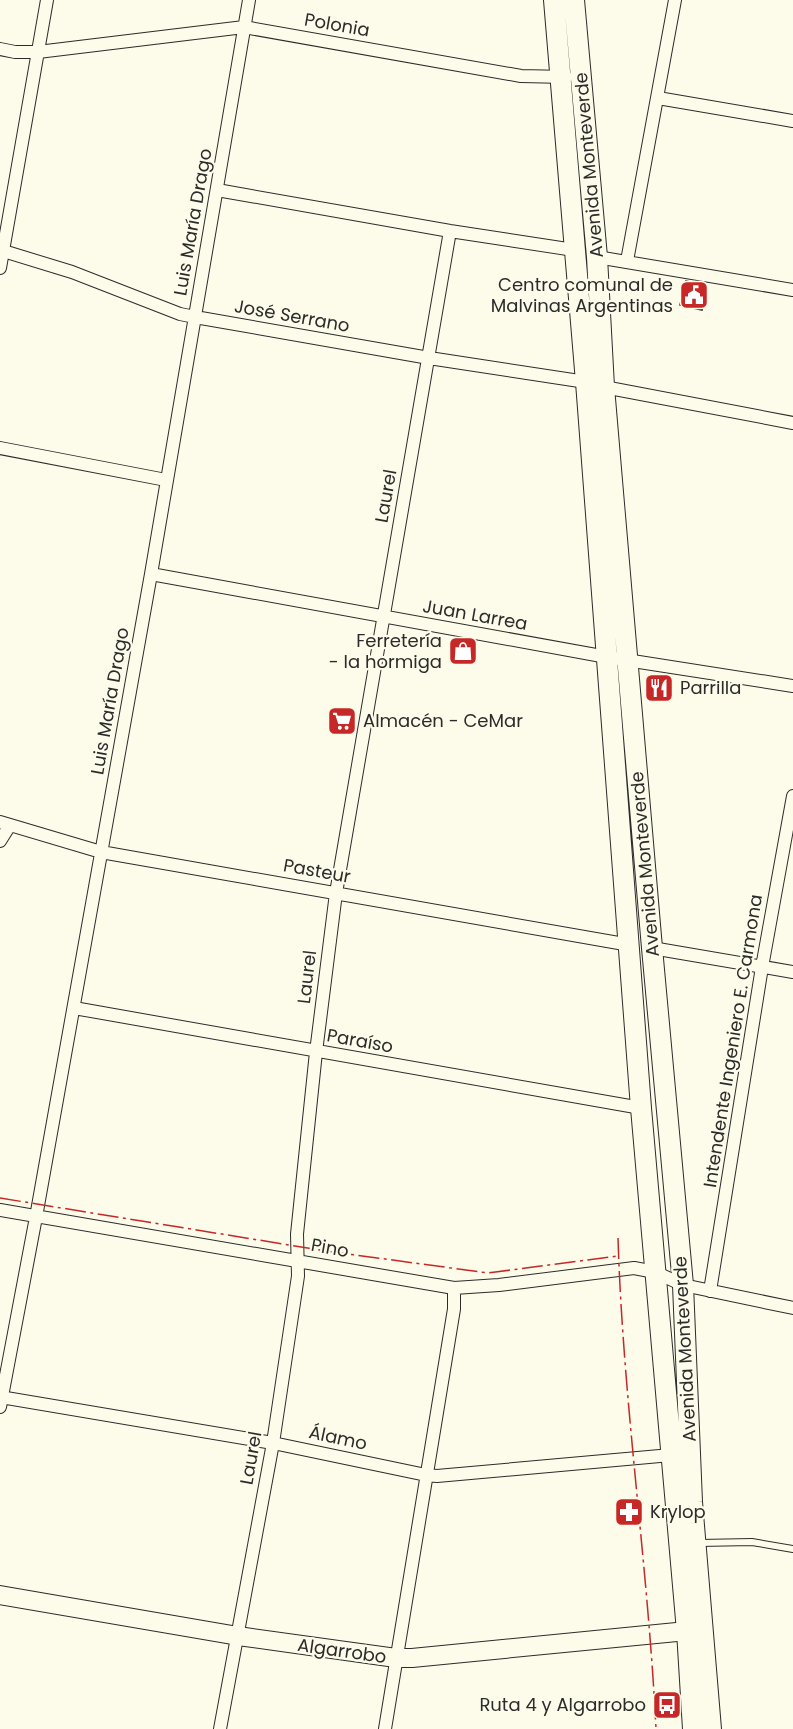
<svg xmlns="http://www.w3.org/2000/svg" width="793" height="1729" viewBox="0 0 793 1729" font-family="Poppins,sans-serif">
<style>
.building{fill:url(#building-back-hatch);stroke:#2b2b2b;stroke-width:1.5}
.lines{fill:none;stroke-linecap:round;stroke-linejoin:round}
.lane-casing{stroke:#2b2b2b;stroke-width:8}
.street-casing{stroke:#2b2b2b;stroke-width:14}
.secondary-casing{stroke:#2b2b2b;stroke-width:20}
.primary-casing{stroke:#2b2b2b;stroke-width:22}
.lane{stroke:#fdfbea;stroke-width:6}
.street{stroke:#fdfbea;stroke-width:12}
.secondary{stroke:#fdfbea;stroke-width:18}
.primary{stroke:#fdfbea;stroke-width:20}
.power{stroke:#c62828;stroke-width:1.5;stroke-dasharray:21 4.5 3 4.5;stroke-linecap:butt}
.labels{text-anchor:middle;stroke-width:4.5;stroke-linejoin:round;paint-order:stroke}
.street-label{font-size:18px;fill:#2b2b2b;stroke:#fdfbea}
.poi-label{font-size:18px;fill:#2b2b2b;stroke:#fdfbea;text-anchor:end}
</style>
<defs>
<pattern id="building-back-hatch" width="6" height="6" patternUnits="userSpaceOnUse" patternTransform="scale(1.5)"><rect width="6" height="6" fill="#f2b8a0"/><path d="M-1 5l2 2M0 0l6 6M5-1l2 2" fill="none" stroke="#d09e8a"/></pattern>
</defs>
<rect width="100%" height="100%" fill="#fdfbea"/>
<path class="building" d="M686 281 707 286 702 310 680 305Z"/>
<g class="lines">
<g class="lane-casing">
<path id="lane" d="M699 1543 752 1542 793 1549"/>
</g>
<g class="street-casing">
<path id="street" d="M0 49 15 52H38L244 27 521 76 566 77
M658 98 793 121
M217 190 450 231 574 250
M0 250 72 272 180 314 195 317 429 358 586 382
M597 257 793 290
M627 261 675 0
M0 268 47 0
M604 387 793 423
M0 448 166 480
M151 574 607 657 793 686
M0 822 101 852 630 945
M0 841 10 825
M652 948 793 972
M74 1008 641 1108
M0 1210 454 1288 499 1285 634 1268 655 1272 683 1285 793 1308
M710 1291 762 967 793 796
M0 1397 273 1443 426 1475 437 1476 671 1455
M0 1407 36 1217 151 574 249 0
M220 1729 273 1443 298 1276 297 1234 316 1052 336 893 450 231
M385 1729 454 1309V1288"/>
</g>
<g class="secondary-casing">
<path id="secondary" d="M0 1595 238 1636 396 1658H412L687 1631"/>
</g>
<g class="primary-casing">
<path id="primary" d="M554 0 586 382 641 1108 687 1631 693 1729
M574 0 597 257 604 387 652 948 683 1285 692 1502 711 1729"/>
</g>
<use href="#lane" class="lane"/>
<use href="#street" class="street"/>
<use href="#secondary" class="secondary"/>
<use href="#primary" class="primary"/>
<path class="power" d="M0 1198 326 1251 488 1273 618 1256
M618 1238C623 1402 648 1565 656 1729"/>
</g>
<defs>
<g id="civic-square" transform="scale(1.5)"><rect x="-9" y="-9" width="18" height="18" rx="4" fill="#c62828" stroke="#fdfbea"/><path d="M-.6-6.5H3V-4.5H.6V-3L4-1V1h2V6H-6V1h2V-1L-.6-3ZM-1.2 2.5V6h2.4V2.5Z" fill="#fff"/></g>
<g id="shop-square" transform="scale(1.5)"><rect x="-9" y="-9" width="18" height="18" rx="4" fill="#c62828" stroke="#fdfbea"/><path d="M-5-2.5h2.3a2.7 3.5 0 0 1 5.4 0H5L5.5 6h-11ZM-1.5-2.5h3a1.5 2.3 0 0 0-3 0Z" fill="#fff"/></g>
<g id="restaurant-square" transform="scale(1.5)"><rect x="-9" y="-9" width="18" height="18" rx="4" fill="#c62828" stroke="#fdfbea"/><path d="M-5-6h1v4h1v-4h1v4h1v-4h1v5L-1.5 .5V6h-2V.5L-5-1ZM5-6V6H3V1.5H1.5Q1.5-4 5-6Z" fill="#fff"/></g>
<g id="supermarket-square" transform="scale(1.5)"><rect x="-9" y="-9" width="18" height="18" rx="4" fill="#c62828" stroke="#fdfbea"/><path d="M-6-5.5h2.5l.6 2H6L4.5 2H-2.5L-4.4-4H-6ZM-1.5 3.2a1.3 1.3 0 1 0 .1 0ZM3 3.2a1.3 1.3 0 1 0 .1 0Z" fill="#fff"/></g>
<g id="pharmacy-square" transform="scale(1.5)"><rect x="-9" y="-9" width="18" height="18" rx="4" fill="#c62828" stroke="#fdfbea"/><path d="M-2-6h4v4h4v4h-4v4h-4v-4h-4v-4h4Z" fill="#fff"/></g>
<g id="bus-square" transform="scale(1.5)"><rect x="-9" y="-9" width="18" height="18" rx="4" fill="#c62828" stroke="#fdfbea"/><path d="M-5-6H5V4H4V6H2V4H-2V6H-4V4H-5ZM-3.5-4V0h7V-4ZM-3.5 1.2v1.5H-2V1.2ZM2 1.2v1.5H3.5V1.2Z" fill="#fff"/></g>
</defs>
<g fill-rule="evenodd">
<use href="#civic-square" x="694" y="295"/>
<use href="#shop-square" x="463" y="651"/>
<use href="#restaurant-square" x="659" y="688"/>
<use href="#supermarket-square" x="342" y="721"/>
<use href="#pharmacy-square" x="629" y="1512"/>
<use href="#bus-square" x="667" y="1705"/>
</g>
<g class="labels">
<g class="street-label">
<text transform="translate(337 25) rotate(10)" y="6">Polonia</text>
<text transform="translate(589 165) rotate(-95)" y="6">Avenida Monteverde</text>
<text transform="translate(193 222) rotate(-80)" y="6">Luis María Drago</text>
<text transform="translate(292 316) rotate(10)" y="6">José Serrano</text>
<text transform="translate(386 496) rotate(-80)" y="6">Laurel</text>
<text transform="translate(475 615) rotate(10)" y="6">Juan Larrea</text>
<text transform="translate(110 701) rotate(-80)" y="6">Luis María Drago</text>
<text transform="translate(645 864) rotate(-95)" y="6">Avenida Monteverde</text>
<text transform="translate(317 871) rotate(10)" y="6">Pasteur</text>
<text transform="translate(307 977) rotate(-83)" y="6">Laurel</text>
<text transform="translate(360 1041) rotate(10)" y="6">Paraíso</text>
<text transform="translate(733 1041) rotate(-81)" y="6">Intendente Ingeniero E. Carmona</text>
<text transform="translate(330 1248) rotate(10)" y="6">Pino</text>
<text transform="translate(685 1349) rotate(-93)" y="6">Avenida Monteverde</text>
<text transform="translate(338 1438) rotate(12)" y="6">Álamo</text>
<text transform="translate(251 1458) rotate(-80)" y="6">Laurel</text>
<text transform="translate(342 1651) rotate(8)" y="6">Algarrobo</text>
</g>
<g class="poi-label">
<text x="673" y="291">Centro comunal de<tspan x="673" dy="21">Malvinas Argentinas</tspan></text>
<text x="442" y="647">Ferretería<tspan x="442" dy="21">- la hormiga</tspan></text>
<text x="680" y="694" text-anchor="start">Parrilla</text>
<text x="363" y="727" text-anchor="start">Almacén - CeMar</text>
<text x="650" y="1518" text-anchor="start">Krylop</text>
<text x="646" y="1711">Ruta 4 y Algarrobo</text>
</g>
</g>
</svg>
